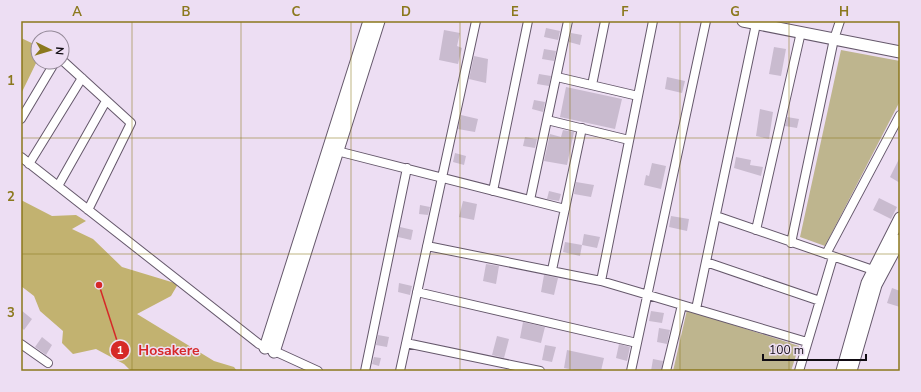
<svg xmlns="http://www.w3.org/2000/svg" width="921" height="392" viewBox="0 0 921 392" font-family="'Nunito Sans',sans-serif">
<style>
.green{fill:#beb58e}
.water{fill:#c2b270}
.building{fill:#c9bbcf}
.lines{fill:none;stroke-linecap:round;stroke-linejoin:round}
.street-casing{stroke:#65586b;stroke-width:10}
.secondary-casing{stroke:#65586b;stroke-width:13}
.street{stroke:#fff;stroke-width:8}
.secondary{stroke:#fff;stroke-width:11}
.grid{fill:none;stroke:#8b781d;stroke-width:1;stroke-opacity:0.55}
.leader{fill:none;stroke:#d62828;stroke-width:1.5}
.callout-dot{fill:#d62828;stroke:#eddef3;stroke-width:1.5}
.mark-label{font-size:12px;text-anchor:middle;font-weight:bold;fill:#fff}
.callout-label{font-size:14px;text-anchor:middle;font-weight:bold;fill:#d62828;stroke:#eddef3;stroke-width:3;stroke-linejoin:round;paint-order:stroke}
.neatline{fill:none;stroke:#8b781d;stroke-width:1.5}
.grid-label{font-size:13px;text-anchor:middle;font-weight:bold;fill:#8b781d}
</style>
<rect width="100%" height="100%" fill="#eddef3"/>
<path class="green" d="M841 50 900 61V101L825 246 800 237Z
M687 310 799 346 791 371H673Z"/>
<path class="water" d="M21 38 38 46V59L21 94Z
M21 200 52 216 76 215 86 221 72 229 93 239 122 267 178 284 171 296 137 314 214 361 234 367 237 371H131L124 364 96 349 73 354 62 343 63 331 40 311 34 296 21 286Z"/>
<path class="building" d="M546 28 560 31 558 40 544 37Z
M444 30 460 33 457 46 462 48 458 64 439 60Z
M571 33 582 35 580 45 569 42Z
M774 47 786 49 781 76 769 74Z
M544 49 556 51 554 61 542 59Z
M474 56 488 59 486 83 469 79Z
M539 74 551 76 549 86 537 84Z
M667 77 685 81 682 93 665 89Z
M566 87 622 99 615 129 560 117Z
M534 100 545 102 543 112 532 109Z
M760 109 773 112 769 139 756 136Z
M461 115 478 119 475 132 458 129Z
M787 117 799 119 797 128 785 126Z
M563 130 574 132 567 165 544 161 550 134 561 137Z
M525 137 537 139 535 148 523 146Z
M455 153 466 156 464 165 453 162Z
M736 157 751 160 750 165 763 167 761 176 734 168Z
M900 157V183L890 177Z
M652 163 666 166 661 189 644 185 646 175 649 176Z
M576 182 594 185 591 197 574 194Z
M549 191 561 194 559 201 547 199Z
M879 198 897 207 891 219 873 210Z
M463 201 477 204 474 220 459 217Z
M420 205 430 207 428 215 419 214Z
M671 216 689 219 687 231 669 227Z
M400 227 413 230 411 240 398 237Z
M584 234 600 237 597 248 582 245Z
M565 242 582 245 580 256 563 252Z
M486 264 499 266 496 284 483 281Z
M544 275 558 278 554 295 541 292Z
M399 283 412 286 410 295 398 292Z
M892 288 900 291V307L887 303Z
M21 310 32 319 24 330 21 327Z
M651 311 664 313 662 323 649 321Z
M523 322 545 327 541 343 520 338Z
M659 328 670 330 667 344 657 342Z
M378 335 389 337 387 347 376 345Z
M497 336 509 339 504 358 492 355Z
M42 337 52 345 46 355 35 347Z
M619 344 630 347 627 361 616 358Z
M545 345 556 347 552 362 542 360Z
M567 350 604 358 601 371H580L564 368Z
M374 357 381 358 379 366 372 364Z
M653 359 663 361 661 371H651Z"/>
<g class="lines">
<g class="street-casing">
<path id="street" d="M62 60 131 123 88 210
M557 77 638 96
M592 85 605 21
M21 119 55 62
M547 120 629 140
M333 150 565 209
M21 157 259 344 318 371
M29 164 82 78
M58 186 106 101
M493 191 528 21
M530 200 568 21
M716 216 873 270
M756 230 801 32
M791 243 834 39 840 21
M427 246 601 281 807 342
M826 254 900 115
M706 262 820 301
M552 270 582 128
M601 281 653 21
M417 292 637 343
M696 309 756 24
M406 343 540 371
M21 344 48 363
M365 371 407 168
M400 371 476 21
M631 371 706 21
M666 371 682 305
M799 371 833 257"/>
</g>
<g class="secondary-casing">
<path id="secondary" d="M743 21 900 52
M265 348 369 21
M274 352 379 21
M842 371 867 283 900 218
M851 371 876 285 900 240"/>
</g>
<use href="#street" class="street"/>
<use href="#secondary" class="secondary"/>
</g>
<path class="grid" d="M132 21V371M241 21V371M351 21V371M460 21V371M570 21V371M680 21V371M789 21V371M21 138H900M21 254H900"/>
<path class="leader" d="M99 285L120 350"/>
<g class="callout-dot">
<circle cx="99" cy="285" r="4"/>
<circle cx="120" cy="350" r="10"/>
</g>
<g class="mark-label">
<text x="120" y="354">1</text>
</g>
<g class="callout-label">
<text x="169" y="355">Hosakere</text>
</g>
<rect width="921" height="392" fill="none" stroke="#eddef3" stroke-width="44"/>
<g transform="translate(50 50) rotate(95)"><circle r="19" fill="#eddef3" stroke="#958a99"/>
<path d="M0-3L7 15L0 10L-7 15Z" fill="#8b781d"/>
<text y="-6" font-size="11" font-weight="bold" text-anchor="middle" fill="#110c13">N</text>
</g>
<path d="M763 354v6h103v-6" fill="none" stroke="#110c13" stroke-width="2"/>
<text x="769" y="354" font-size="12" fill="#110c13" stroke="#eddef3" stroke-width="3" paint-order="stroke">100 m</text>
<rect x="22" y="22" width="877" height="348" class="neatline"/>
<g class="grid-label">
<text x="77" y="16">A</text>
<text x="186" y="16">B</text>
<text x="296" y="16">C</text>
<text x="406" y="16">D</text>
<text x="515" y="16">E</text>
<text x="625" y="16">F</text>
<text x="735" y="16">G</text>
<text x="844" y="16">H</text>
<text x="11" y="85">1</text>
<text x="11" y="201">2</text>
<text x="11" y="317">3</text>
</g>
</svg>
